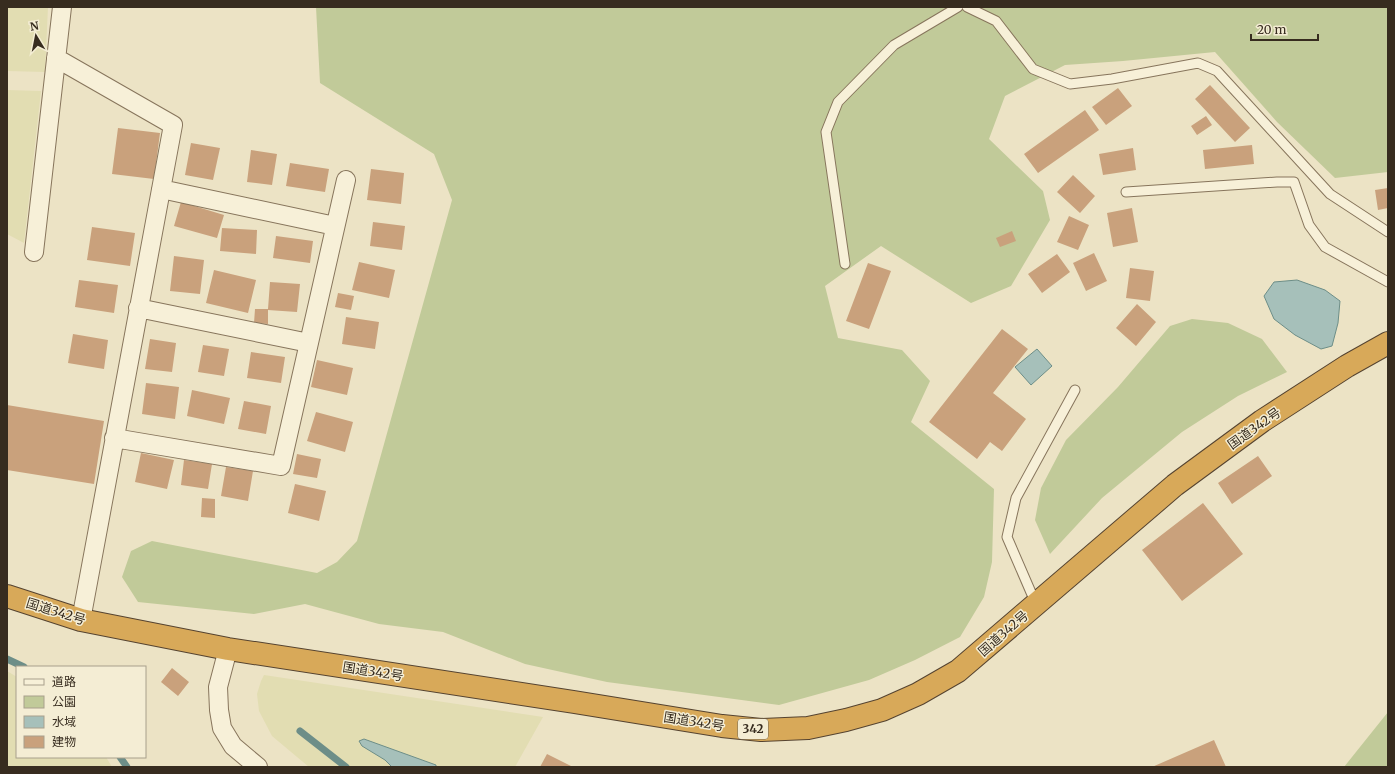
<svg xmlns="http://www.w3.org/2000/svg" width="1395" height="774" viewBox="0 0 1395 774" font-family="Merriweather,'Noto Sans JP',serif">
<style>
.farmland{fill:#e2ddb2}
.green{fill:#c1ca99}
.water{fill:#a6c0ba;stroke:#6d8e88}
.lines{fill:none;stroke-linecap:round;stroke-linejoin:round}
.stream{stroke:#6d8e88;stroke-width:7}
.building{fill:#c9a17c}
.lane-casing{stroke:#87755c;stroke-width:11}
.street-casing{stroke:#87755c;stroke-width:20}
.highway-casing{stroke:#554330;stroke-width:24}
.lane{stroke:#f7f0d8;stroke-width:9}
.street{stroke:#f7f0d8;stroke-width:18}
.highway{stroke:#d8a959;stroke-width:22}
.labels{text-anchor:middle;stroke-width:3;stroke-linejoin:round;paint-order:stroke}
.shield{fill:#f4edd4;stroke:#706655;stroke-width:1}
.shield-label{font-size:12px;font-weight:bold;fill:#372c1f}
.street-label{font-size:13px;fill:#372c1f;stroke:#f4edd4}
</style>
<rect width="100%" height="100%" fill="#ece3c5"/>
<path class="farmland" d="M7 7H48L45 72 7 71Z
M7 90 41 91 24 243 7 234Z
M7 671 17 677V757H106L112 767H7Z
M264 675 543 717 515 767H309L272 736 259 711 257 694 261 681Z"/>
<path class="green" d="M316 7H1388V172L1335 178 1277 122 1215 52 1123 61 1065 65 1005 96 989 139 1043 191 1050 220 1011 286 971 303 881 246 825 286 838 338 902 350 930 381 911 422 994 489 992 562 984 597 960 637 915 660 869 680 779 705 607 682 525 664 443 632 379 624 305 604 254 614 138 602 122 577 131 551 152 541 317 573 337 562 357 541 452 200 434 154 320 83Z
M1192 319 1228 323 1262 339 1287 372 1238 396 1182 432 1102 498 1050 554 1035 520 1041 488 1066 440 1118 387 1170 326Z
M1388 712V767H1344Z"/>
<path class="water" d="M1297 280 1325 290 1340 301 1338 323 1332 346 1321 349 1295 335 1274 319 1264 296 1274 282Z
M1037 349 1052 366 1031 385 1015 367Z
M364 739 436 765V767H392L385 760 362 746 359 741Z"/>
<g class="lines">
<path class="stream" d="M7 659 24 667
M300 731 346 767
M120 757 127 767"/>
</g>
<path class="building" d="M1210 85 1250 128 1235 142 1195 99Z
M1118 88 1132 106 1106 125 1092 107Z
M1085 110 1099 130 1038 173 1024 154Z
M1206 116 1212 125 1197 135 1191 126Z
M118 128 160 133 154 179 112 174Z
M191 143 220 148 213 180 185 175Z
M1252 145 1254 164 1205 169 1203 150Z
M1133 148 1136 170 1103 175 1099 154Z
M251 150 277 154 272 185 247 182Z
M290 163 329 169 325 192 286 186Z
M371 169 404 173 401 204 367 200Z
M1073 175 1095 196 1080 213 1057 192Z
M1388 188V208L1378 210 1375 190Z
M181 202 224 215 217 238 174 226Z
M1132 208 1138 242 1113 247 1107 213Z
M1069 216 1089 225 1078 250 1057 242Z
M373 222 405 226 402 250 370 246Z
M92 227 135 233 130 266 87 260Z
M222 228 257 230 256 254 220 251Z
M1012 231 1016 241 1000 247 996 238Z
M276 236 313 241 310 263 273 258Z
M1094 253 1107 281 1086 291 1073 263Z
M1057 254 1070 272 1042 293 1028 274Z
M174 256 204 260 200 294 170 291Z
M359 262 395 270 389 298 352 290Z
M868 263 891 271 869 329 846 321Z
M1130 268 1154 271 1150 301 1126 298Z
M214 270 256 280 248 313 206 303Z
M79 280 118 285 114 313 75 307Z
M270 282 300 284 297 312 268 310V324L254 323 255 309H268Z
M338 293 354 296 351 310 335 307Z
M1137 304 1156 322 1136 346 1116 328Z
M346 317 379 322 375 349 342 344Z
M1002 329 1028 349 993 393 1026 419 1002 451 990 442 977 459 929 422Z
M73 334 108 340 104 369 68 363Z
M150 339 176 343 172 372 145 369Z
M203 345 229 349 224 376 198 372Z
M251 352 285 357 281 383 247 378Z
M317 360 353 368 347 395 311 387Z
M146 383 179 387 175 419 142 414Z
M192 390 230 398 224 424 187 416Z
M244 401 271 406 266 434 238 429Z
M7 405 104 421 94 484 7 470Z
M316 412 353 422 345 452 307 441Z
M141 453 174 460 167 489 135 482Z
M297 454 321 459 317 478 293 474Z
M1258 456 1272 476 1232 504 1218 483Z
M184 460 212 464 208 489 181 485Z
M226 467 253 471 248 501 221 496Z
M295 484 326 491 319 521 288 513Z
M202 498 215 499V518L201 517Z
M1203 503 1243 554 1182 601 1142 550Z
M172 668 189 682 178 696 161 682Z
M1214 740 1226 767H1152Z
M547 754 573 767H540Z"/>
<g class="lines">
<g class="lane-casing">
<path id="lane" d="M967 7 996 21 1033 69 1070 84 1112 79 1198 63 1217 71 1330 194 1388 232
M1126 192 1277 182H1294L1309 225 1325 247 1388 282
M845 264 826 132 838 102 894 45 958 7
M1036 604 1007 537 1016 498 1075 390"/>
</g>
<g class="street-casing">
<path id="street" d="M56 58 173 125 81 620
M161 189 335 226
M34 252 62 7
M138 308 309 343
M114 438 281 466 346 180
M228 649 218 687 219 710 222 728 233 746 258 767"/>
</g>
<g class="highway-casing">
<path id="highway" d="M7 596 81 620 228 649 574 702 722 726 761 730 808 728 846 720 882 710 918 694 958 671 1175 485 1262 421 1347 366 1388 343"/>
</g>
<use href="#lane" class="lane"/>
<use href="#street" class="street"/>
<use href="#highway" class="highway"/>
</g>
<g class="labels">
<rect class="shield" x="738" y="719" width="30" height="20" rx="3"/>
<g class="shield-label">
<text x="753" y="733">342</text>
</g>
<g class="street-label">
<text transform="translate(1254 428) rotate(-35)" y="5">国道342号</text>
<text transform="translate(56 611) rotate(17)" y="5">国道342号</text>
<text transform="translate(1003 633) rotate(-41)" y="5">国道342号</text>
<text transform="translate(373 671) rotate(9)" y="5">国道342号</text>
<text transform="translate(694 721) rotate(9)" y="5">国道342号</text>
</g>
</g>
<rect width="1395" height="774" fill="none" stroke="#372c1f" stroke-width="16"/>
<rect x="16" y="666" width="130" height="92" fill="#f4edd4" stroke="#a8a08c"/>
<rect x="24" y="679" width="20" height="6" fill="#f7f0d8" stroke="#a8a08c"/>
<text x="52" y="686" font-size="12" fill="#372c1f">道路</text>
<rect x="24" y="696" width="20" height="12" fill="#c1ca99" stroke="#a8a08c"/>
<text x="52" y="706" font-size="12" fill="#372c1f">公園</text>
<rect x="24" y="716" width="20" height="12" fill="#a6c0ba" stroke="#a8a08c"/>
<text x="52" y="726" font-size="12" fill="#372c1f">水域</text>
<rect x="24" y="736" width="20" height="12" fill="#c9a17c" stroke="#a8a08c"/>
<text x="52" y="746" font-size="12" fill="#372c1f">建物</text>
<g transform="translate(36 36) rotate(350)" stroke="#f4edd4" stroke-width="3" paint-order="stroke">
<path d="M0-3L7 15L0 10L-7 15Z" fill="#372c1f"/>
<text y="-6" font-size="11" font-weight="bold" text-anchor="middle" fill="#372c1f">N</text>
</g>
<path d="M1251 34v6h67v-6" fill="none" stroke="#372c1f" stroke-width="2"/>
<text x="1257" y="34" font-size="12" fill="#372c1f" stroke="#f4edd4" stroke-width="3" paint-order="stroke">20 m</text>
</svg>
